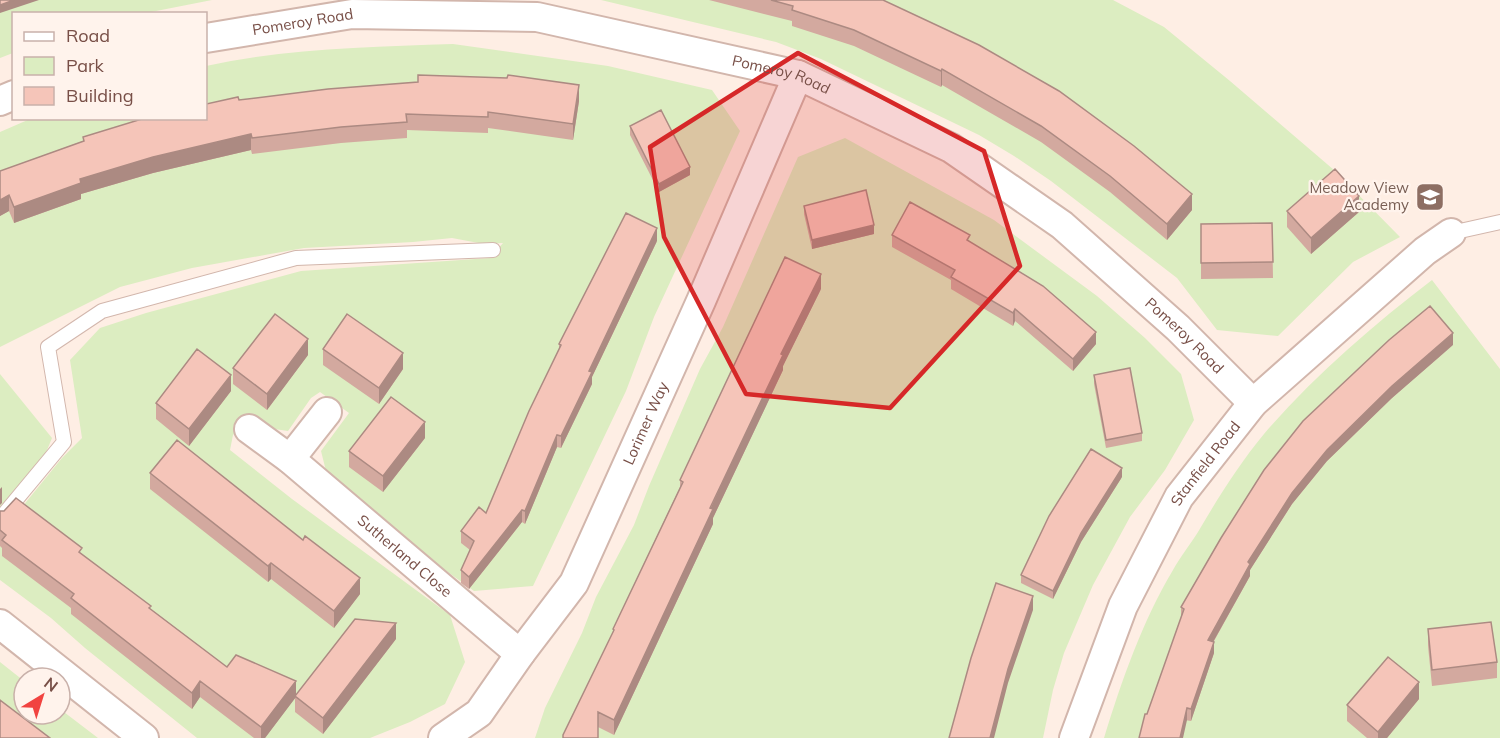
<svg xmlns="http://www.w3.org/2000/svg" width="1500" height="738" viewBox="0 0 1500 738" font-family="Mulish,sans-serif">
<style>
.green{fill:#dcedc1}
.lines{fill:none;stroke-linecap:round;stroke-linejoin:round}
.service-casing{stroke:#d2b6ac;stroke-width:16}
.minor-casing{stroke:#d2b6ac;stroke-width:32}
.service{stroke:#fff;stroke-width:14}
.minor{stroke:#fff;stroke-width:28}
.wall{fill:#d3a99f}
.shaded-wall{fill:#ac8a82}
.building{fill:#f5c5b9;stroke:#ac8a82;stroke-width:1.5}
.marked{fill:#d62828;fill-opacity:0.2;stroke:#d62828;stroke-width:4.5;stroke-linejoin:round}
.labels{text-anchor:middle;stroke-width:4.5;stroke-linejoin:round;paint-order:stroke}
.street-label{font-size:15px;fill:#784f47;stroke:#fff3ec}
.education-label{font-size:15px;fill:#785e54;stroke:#fff3ec;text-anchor:end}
</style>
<rect width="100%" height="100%" fill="#feeee4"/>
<path class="green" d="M0 0H212L146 13 14 14 13 53 0 58Z
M601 0H1113L1164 27 1230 81 1334 170 1400 237 1353 262 1278 336 1217 330 1177 278 1051 181 1014 156 979 135 821 59 776 42Z
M453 44 608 66 712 90 740 131 654 317 626 391 533 586 474 591 401 538 327 475 321 451 349 413 320 392 311 398 288 431 261 427 248 417 233 435 230 450 292 499 450 615 465 662 445 704 410 722 370 738H197L85 648 51 618 0 580V534L62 458 82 438 70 360 100 328 146 313 301 271 490 258 503 243 484 244 452 238 413 242 304 248 192 268 120 287 0 347V132L30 119 206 118V66C287 48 370 47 453 44Z
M845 138 994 220 1097 296 1145 338 1181 374 1194 420 1165 470 1130 517 1093 585 1064 653 1053 690 1043 738H535L545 708 582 633 596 597 634 525 649 486 700 369 723 327 798 157Z
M1432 280 1500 369V738H1104C1122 680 1142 622 1173 570 1180 557 1190 545 1198 532 1218 498 1239 464 1264 434 1314 376 1372 326 1432 280Z
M0 374 52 438 45 455 0 510Z
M0 662 24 681V714H60V709L98 738H0Z"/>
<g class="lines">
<g class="service-casing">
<path id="service" d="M1451 233 1500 222
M0 519 64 442 48 347 102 311 296 258 493 250"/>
</g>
<g class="minor-casing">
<g id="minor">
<path id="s1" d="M206 38 352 14 537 17 798 75 951 148 1062 225 1178 328 1253 403"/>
<path d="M0 101 14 95"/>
<path id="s2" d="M249 429 290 459 520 654"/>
<path d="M290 459 327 412"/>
<path d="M0 624 144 738"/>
<path id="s3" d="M443 738 479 713 520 654 574 583 701 301 798 75"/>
<path id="s4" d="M1074 738 1123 606 1179 497 1253 403 1425 251 1451 233"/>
</g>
</g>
<use href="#service" class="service"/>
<use href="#minor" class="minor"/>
</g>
<path class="wall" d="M709 0H883L1192 210 1167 240 1110 192 1041 142 942 85 941 87 854 46 792 26V21Z
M239 100 579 101 573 140 488 128V133L407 130V138L341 143 252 154 251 150 153 173 81 194V199L14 223 9 211 0 216V171L83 141V137Z
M630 126 690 175 659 192 630 135Z
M804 206 874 234 812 249 804 214Z
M1287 211 1359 212 1311 254 1287 227Z
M1272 223 1273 278 1201 279V224Z
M892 235 970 242 1096 344 1073 371 1015 321 1013 326 951 289V280L892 247Z
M657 241 592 377V384L561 448 557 447 525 524 522 522 469 589 461 583V570L470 550 461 543V531L486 513 559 351V344Z
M821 289 783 366V370L713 518V524L614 735 598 727 563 738 613 633V629L680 487V480Z
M1453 345 1392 398 1327 461 1292 504 1250 570V576L1214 641V653L1191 721 1147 714 1181 617V607L1221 538Z
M323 349 403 369 379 404 323 365Z
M308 355 267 410 233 384V368Z
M1094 375 1142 433V441L1106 448 1094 384Z
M231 391 189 446 156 419V403Z
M425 438 383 492 349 467V451Z
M150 473 360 594 334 628 271 579 268 582 150 489Z
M1122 477 1081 542 1053 599 1021 583V575Z
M0 511 82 554 151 609 227 667 296 696 396 639 323 734 295 712V698L265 738H254L200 697 192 709 71 614V608L2 556V548L0 546Z
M1428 629 1497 662V678L1432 686 1428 646Z
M1419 699 1387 738H1367L1347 721V705Z"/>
<path class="shaded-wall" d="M14 0H39L0 13V5Z
M942 69V85L941 87V71Z
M579 85V101L573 140V124Z
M251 134V150L153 173 81 194V199L14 223V207L80 179 153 157Z
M690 167V175L659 192V184Z
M1192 194V210L1167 240V224Z
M9 195V211L0 216V200Z
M1359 196V212L1311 254V238Z
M874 225V234L812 249V240Z
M657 228V241L592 377V384L561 448V436L589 371Z
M821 274V289L783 366V370L713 518V524L614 735V720L781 354Z
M1015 309V321L1013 326V313Z
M1096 332V344L1073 371V359Z
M1453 333V345L1392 398 1327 461 1292 504 1250 570V576L1208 651V640L1248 562 1292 493 1327 450 1392 386Z
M308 339V355L267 410V394Z
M403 353V369L379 404V388Z
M231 375V391L189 446V429Z
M425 422V438L383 492V476Z
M557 435V447L525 524V511Z
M1122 468V477L1081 542 1053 599V591L1081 533Z
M2 487V503L0 505V489Z
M522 510V522L469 589V577Z
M271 563V579L268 582V566Z
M360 578V594L334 628V611Z
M1033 596V610L1008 683 994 738H990L1008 669Z
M396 623V639L323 734V718Z
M1214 642V653L1191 721V709Z
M200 681V697L192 709V693Z
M296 681V697L265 738H261V727Z
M1419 682V699L1387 738H1378V732Z
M1187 708V720L1183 738H1180Z"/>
<path class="building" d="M0 0H14L0 5Z
M771 0H883L979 45 1059 91 1134 146 1192 194 1167 224 1110 176 1041 126 942 69 941 71 854 30 792 10 793 6Z
M418 75 507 78 508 75 579 85 573 124 488 112V117L406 114 407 122 341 127 252 138 251 134 153 157 80 179 81 183 14 207 9 195 0 200V171L84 141 83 137 145 118H206V104L238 97 239 100 328 89 418 82Z
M661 110 690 167 659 184 630 126Z
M1335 169 1359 196 1311 238 1287 211Z
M866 190 874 225 812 240 804 206Z
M910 202 970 235 967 240 1043 286 1096 332 1073 359 1015 309 1013 313 951 277 955 270 892 235Z
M626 213 657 228 589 371 592 372 561 436 557 435 525 511 522 510 469 577 461 570 474 541 461 531 479 507 486 513 529 411 561 345 559 344Z
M1272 223 1273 262 1201 263V224Z
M785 257 821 274 781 354 783 355 710 508 713 509 614 720 598 712V738H563V735L614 630 613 629 683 482 680 480Z
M1430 306 1453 333 1392 386 1327 450 1292 493 1248 562 1250 564 1208 640 1214 642 1191 709 1187 708 1180 738H1139L1145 714H1147L1184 609 1181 607 1221 538 1264 470 1303 421 1389 340Z
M275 314 308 339 267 394 233 368Z
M347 314 403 353 379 388 323 349Z
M197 349 231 375 189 429 156 403Z
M1130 368 1142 433 1106 440 1094 375Z
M391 397 425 422 383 476 349 451Z
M177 440 303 540 305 536 360 578 334 611 271 563 268 566 150 473Z
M1091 449 1122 468 1081 533 1053 591 1021 575 1049 516Z
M16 498 82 548 79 552 151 606 149 608 227 667 236 655 296 681 261 727 200 681 192 693 71 598 74 594 2 540 6 535 0 530V511H4Z
M996 583 1033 596 1008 669 990 738H949L971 658Z
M355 619 396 623 323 718 295 696Z
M1491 622 1497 662 1432 670 1428 629Z
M1388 657 1419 682 1378 732 1347 705Z
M0 700 50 738H0Z"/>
<path class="marked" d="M798 53 984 151 1020 266 890 408 746 394 664 237 650 147Z"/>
<defs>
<g id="school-square" transform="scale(1.5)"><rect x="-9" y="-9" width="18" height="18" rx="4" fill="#8d6e63" stroke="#fff3ec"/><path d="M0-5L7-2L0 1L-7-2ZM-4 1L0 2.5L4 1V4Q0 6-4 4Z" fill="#fff"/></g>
</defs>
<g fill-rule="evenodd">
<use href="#school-square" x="1430" y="197"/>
</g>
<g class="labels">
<g class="street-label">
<text dy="5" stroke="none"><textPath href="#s1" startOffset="98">Pomeroy Road</textPath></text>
<text dy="5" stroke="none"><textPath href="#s1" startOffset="584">Pomeroy Road</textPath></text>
<text dy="5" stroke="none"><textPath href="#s1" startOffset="1070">Pomeroy Road</textPath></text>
<text dy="5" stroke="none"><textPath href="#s3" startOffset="380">Lorimer Way</textPath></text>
<text dy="5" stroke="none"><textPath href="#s4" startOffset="306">Stanfield Road</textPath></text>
<text dy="5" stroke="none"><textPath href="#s2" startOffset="201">Sutherland Close</textPath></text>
</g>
<g class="education-label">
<text x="1409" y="193">Meadow View<tspan x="1409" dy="17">Academy</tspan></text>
</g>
</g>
<rect x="12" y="12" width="195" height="108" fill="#fff3ec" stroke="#c9b1aa" stroke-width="1.5"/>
<rect x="24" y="32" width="30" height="9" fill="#ffffff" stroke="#c9b1aa" stroke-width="1.5"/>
<text x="66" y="42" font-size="18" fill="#784f47">Road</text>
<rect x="24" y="57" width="30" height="18" fill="#dcedc1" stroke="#c9b1aa" stroke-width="1.5"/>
<text x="66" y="72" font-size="18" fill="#784f47">Park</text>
<rect x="24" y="87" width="30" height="18" fill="#f5c5b9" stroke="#c9b1aa" stroke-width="1.5"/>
<text x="66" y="102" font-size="18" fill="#784f47">Building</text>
<g transform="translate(42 696) rotate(38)"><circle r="28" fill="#fff3ec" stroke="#c9b1aa" stroke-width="1.5"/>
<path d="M0-4.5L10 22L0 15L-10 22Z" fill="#f14340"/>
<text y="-9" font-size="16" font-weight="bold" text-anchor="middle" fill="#784f47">N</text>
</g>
</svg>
